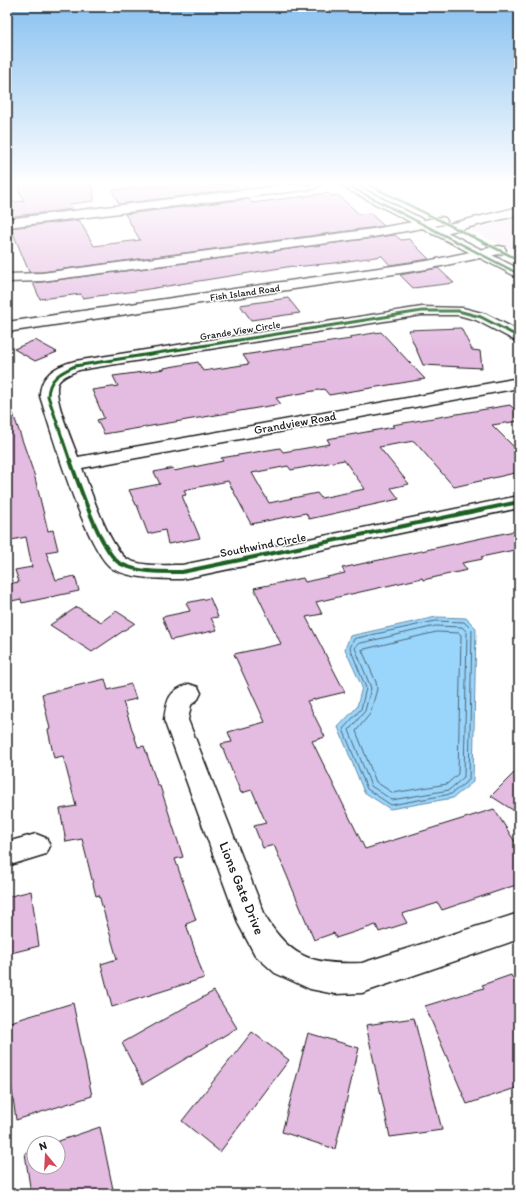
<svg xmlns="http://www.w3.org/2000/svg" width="526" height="1201" viewBox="0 0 526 1201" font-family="Itim,sans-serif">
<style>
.built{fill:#f7ebf6}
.water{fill:#9ad5fb;stroke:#688ba2}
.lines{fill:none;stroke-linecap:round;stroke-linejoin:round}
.shore{stroke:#4e6675;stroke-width:1}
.building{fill:#e4bbe1;stroke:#1c1c1c;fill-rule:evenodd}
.minor-casing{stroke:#1c1c1c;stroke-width:3}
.primary-casing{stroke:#1c1c1c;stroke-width:3}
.minor{fill:#fff;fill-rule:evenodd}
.primary{fill:#fff;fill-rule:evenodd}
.cycleway-far2-casing{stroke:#fff;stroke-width:4}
.cycleway-far1-casing{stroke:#fff;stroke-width:5}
.cycleway-casing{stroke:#fff;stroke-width:6}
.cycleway-far2{stroke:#1b5e20;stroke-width:2.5}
.cycleway-far1{stroke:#1b5e20;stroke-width:3}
.cycleway{stroke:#1b5e20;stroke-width:4}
.labels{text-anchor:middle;stroke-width:3;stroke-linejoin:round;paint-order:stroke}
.far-street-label{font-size:10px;fill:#1c1c1c;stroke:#fff}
.street-label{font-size:12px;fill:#1c1c1c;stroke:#fff}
.near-street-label{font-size:14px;fill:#1c1c1c;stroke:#fff}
</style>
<rect width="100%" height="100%" fill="#fff"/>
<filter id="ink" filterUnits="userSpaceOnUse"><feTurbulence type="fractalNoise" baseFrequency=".025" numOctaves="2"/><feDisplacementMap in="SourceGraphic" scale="8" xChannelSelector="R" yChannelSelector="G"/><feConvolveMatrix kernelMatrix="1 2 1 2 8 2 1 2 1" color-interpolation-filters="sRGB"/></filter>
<g filter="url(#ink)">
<path class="built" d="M519 209V253L458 224Z"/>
<path class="water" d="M436 617 466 618 476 628 473 782 453 798 390 809 364 792 338 727 357 707 362 687 345 649 350 636Z"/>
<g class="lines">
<path class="shore" d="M436 621 464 622 472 630 469 780 451 794 391 805 367 789 343 729 361 709 366 688 350 648 354 639Z
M436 626 462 627 467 632 464 777 449 790 392 800 371 786 349 730 365 711 371 688 355 648 358 644Z
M437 632 459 633 461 635 458 774 447 784 393 793 376 782 356 731 370 714 377 689 376 682 362 650Z"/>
</g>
<path class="building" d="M17 185H93L94 201 70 204 73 209 7 217V203L24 201Z
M174 185H236L240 189 119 204 112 190Z
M328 193 331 196 338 195 359 214 370 213 384 226 42 272H29L11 228 79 220 94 246 140 240 125 214 249 199 252 203Z
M395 235 401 240 409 239 429 259 390 265 382 256 334 263 294 267 293 266 136 291 82 298 81 294 40 299 33 283Z
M438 268 454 283 413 288 400 275Z
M288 298 300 313 251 320 240 305Z
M461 328 472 350 480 351 482 368 423 365 408 330Z
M381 332 425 379 329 395 324 389 276 398 281 404 104 434 97 420 104 418 92 390 118 386 113 376 165 369 164 368 198 362 203 371 249 364 243 355 351 339 349 337Z
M35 340 57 352 35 361 14 349Z
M10 405 34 474 48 531 53 530 58 550 46 552 56 580 75 576 79 591 22 603 21 599 7 602V584L19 582 15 570 32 567 26 537 7 541V406Z
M510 405 519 414V421L492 425 519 452V472L454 487 414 441 379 447 409 484 391 488 399 499 309 519 306 513 251 524 228 481 184 490 186 495 182 496 200 538 168 544 165 530 148 534 137 505H136L129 490 160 484 154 472 173 468 174 471 223 461 221 458 280 448 283 452 330 444 327 439 394 427 392 425ZM344 460 365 489 321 498 317 493 269 503 252 473 288 466 291 470Z
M519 530V549L481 557 483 559 462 563 467 570 423 580 422 578 316 602 322 614 306 617 345 692 307 701 325 737 312 741 365 849 494 809 519 848V884L442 910 438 903 402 914 407 923 379 932 376 925 336 938 334 933 314 940 274 845 263 848 254 826 266 823 252 790 241 793 221 744 232 742 228 732 265 722 234 654 281 644 254 588 303 578 305 582 345 573 342 568Z
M210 598 218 617 211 618 217 630 171 640 162 617 190 611 186 603Z
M77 607 101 622 116 611 135 623 92 652 50 625Z
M105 679 108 690 131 684 136 699 123 702 138 747 144 746 158 786H160L183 857 175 859 196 920 186 924 204 978 112 1007 101 964 117 959 99 895 96 896 82 839 66 842 60 809 76 806 63 756 54 758 48 730 50 729 42 694Z
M519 768V814L491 796Z
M31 891 39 946 7 954V897Z
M511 975 519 989V1087L467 1104 425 1006 484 988 482 985Z
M214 991 237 1028 143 1084 122 1043Z
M73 1003 92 1096 16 1120 7 1053V1023Z
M414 1018 442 1130 390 1137 366 1025Z
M252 1032 289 1060 220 1152 182 1121Z
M308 1033 359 1048 335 1149 282 1132Z
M100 1127 114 1194H31L25 1153 34 1149V1167H58V1143H53Z"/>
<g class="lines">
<g class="minor-casing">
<path id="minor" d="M285 185H319L317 187 313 189 7 227V219Z
M519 207V215L437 235 432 234 431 231 432 228Z
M441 217 445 218 447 221 445 224 373 237 42 281 7 282V274L42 273 373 229Z
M499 246 504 247 506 250 504 253 427 269 7 332V322L427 261Z
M422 307 463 308 486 314 519 331V342L514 340 476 320 458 315H422L79 370C72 373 62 376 58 383 52 396 73 443 78 457L519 378V388L82 468C90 489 109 547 127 559 140 567 167 565 182 565L519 496V508L182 579C161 579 132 579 113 569 87 554 50 428 40 396 40 375 56 366 75 361Z
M189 684 198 687 201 693 198 699 191 705 188 720 266 918C292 960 316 965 362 963L519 913V939L362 993 335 994 310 989 275 973 255 955 239 925 164 720C167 700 168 691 189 684Z
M36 834 46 838 50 846 46 854 7 866V842Z"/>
</g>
<g class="primary-casing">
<path id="primary" d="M341 185H356L519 269V278L343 187Z"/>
</g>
<use href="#minor" class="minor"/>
<use href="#primary" class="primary"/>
<g class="cycleway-far2-casing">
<path id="cycleway-far2" d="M347 185 519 274
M369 185 519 260"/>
</g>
<g class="cycleway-far1-casing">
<path id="cycleway-far1" d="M70 461 48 396C49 378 60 373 75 366L422 311H458L481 317 519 337"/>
</g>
<g class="cycleway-casing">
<path id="cycleway" d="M70 460C78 482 102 555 121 564 140 573 162 572 182 572L519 502"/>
</g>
<use href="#cycleway-far2" class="cycleway-far2"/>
<use href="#cycleway-far1" class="cycleway-far1"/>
<use href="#cycleway" class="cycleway"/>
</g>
</g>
<linearGradient id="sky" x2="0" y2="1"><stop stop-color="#89c1f0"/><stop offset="0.52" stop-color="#fff"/><stop offset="1" stop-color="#fff" stop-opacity="0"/></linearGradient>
<rect width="526" height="353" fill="url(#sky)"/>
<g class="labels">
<g class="far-street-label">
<text transform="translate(245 292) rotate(-8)" y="4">Fish Island Road</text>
<text transform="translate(240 330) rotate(-9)" y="4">Grande View Circle</text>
</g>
<g class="street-label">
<text transform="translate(295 423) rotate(-10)" y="4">Grandview Road</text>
<text transform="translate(263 545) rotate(-11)" y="4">Southwind Circle</text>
</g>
<g class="near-street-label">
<text transform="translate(242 888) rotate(68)" y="5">Lions Gate Drive</text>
</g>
</g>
<rect width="526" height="1201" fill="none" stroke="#fff" stroke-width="24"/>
<rect x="12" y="12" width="502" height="1177" fill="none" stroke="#1c1c1c" stroke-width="1.5" filter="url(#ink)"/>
<g transform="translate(46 1155) rotate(342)"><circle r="19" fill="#ffffff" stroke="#a4a4a4"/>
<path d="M0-3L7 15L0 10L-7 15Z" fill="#d1495b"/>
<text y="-6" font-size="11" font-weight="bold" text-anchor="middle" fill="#1c1c1c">N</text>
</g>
</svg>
